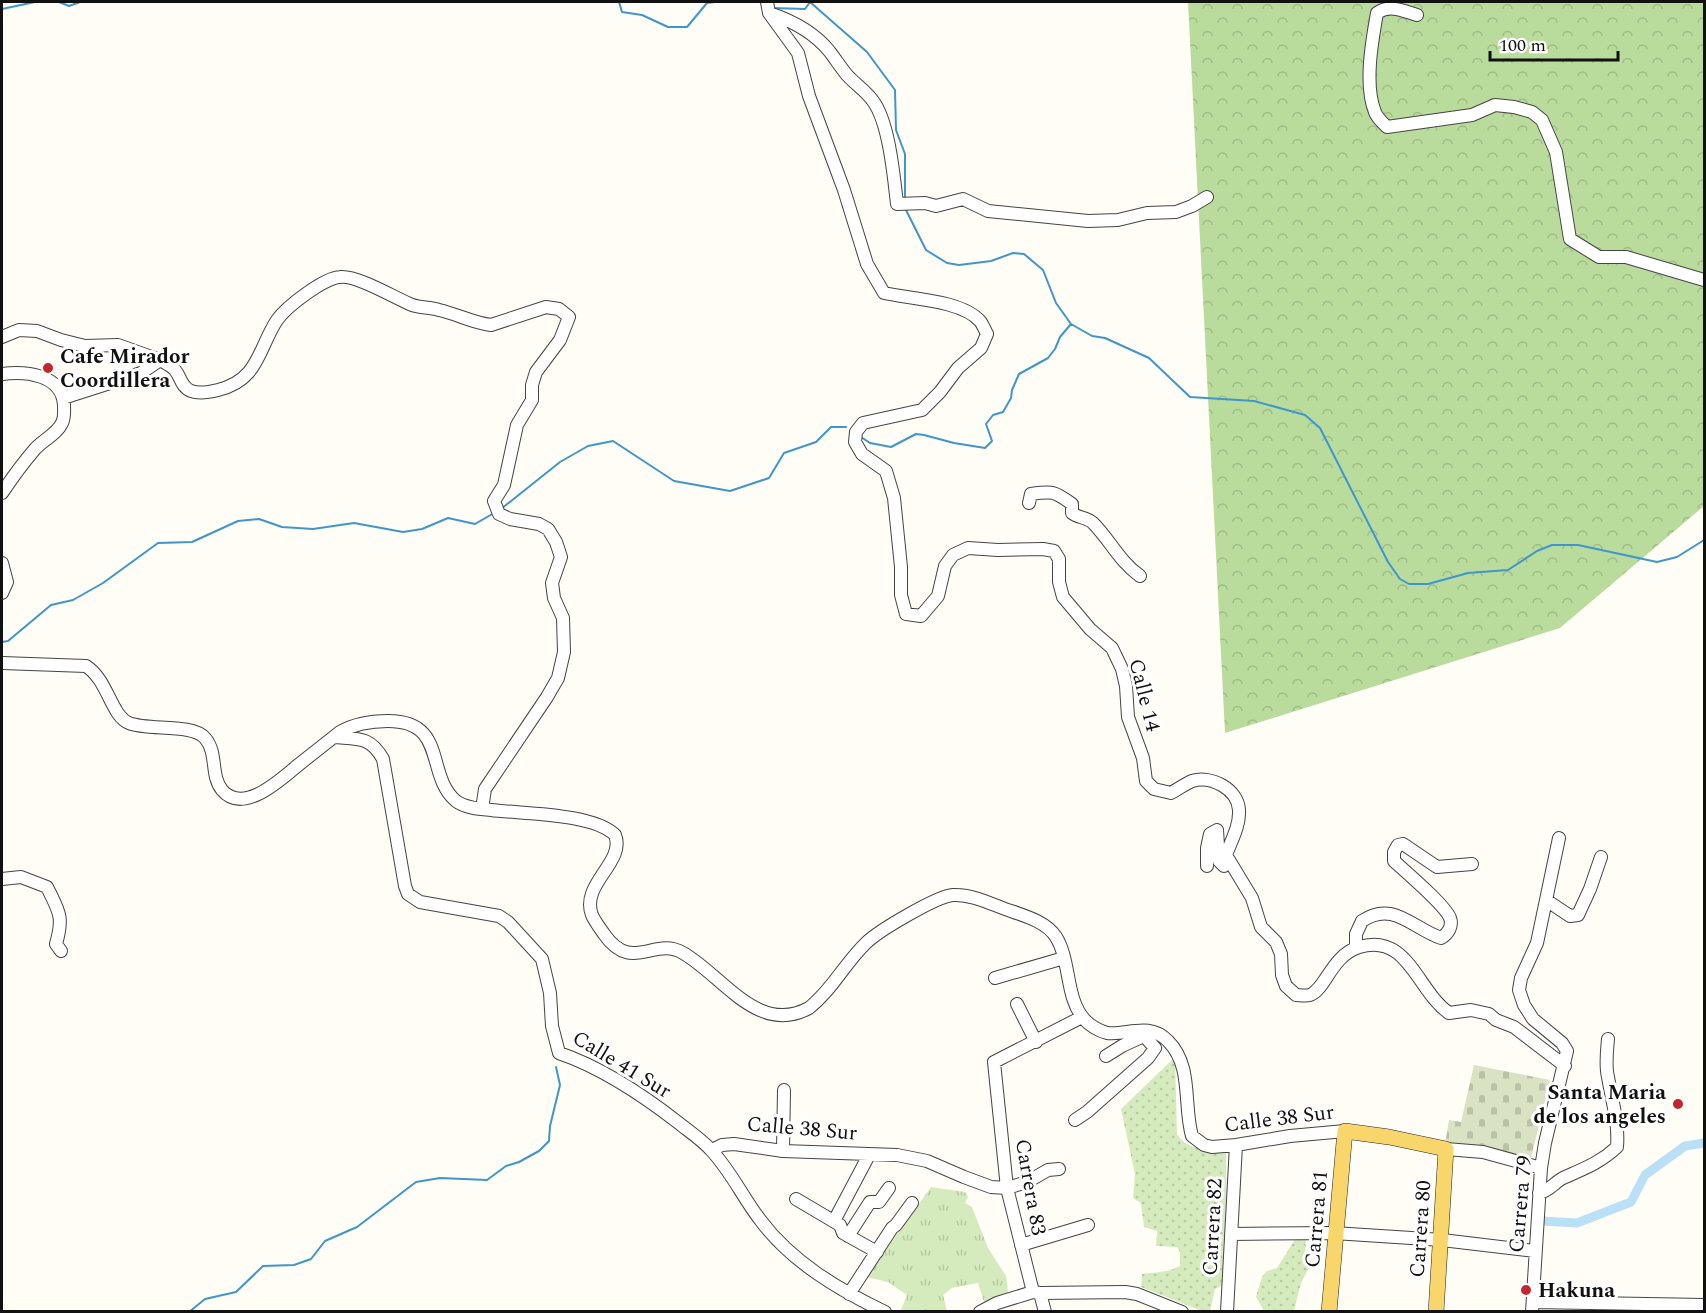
<svg xmlns="http://www.w3.org/2000/svg" width="1706" height="1313" viewBox="0 0 1706 1313" font-family="Spectral,serif">
<style>
.grass{fill:url(#grass-dots)}
.forest{fill:url(#forest-crowns)}
.cemetery{fill:url(#cemetery-stones)}
.park{fill:url(#park-tufts)}
.lines{fill:none;stroke-linecap:round;stroke-linejoin:round}
.stream{stroke:#3f96cf;stroke-width:2}
.canal{stroke:#b9e0f7;stroke-width:9}
.minor-casing{stroke:#444;stroke-width:14}
.major-casing{stroke:#222;stroke-width:16}
.minor{stroke:#fff;stroke-width:12}
.major{stroke:#f9d66b;stroke-width:15}
.poi-dot{fill:#c4262e;stroke:#fff;stroke-width:2}
.labels{text-anchor:middle;stroke-width:6;stroke-linejoin:round;paint-order:stroke}
.poi-label{font-size:21px;font-weight:bold;fill:#111;stroke:#fff;text-anchor:start}
.street-label{font-size:21px;fill:#111;stroke:#fff}
</style>
<defs>
<pattern id="grass-dots" width="8" height="8" patternUnits="userSpaceOnUse" patternTransform="scale(1.5)"><rect width="8" height="8" fill="#d5ebbd"/><path d="M2 2h.1M6 6h.1" fill="none" stroke="#b6c8a1" stroke-width="1.8" stroke-linecap="round"/></pattern>
<pattern id="forest-crowns" width="20" height="18" patternUnits="userSpaceOnUse" patternTransform="scale(1.5)"><rect width="20" height="18" fill="#b9dc9c"/><path d="M2 6a3 3 0 1 1 6 0M12 15a3 3 0 1 1 6 0" fill="none" stroke="#9ebc85"/></pattern>
<pattern id="cemetery-stones" width="16" height="16" patternUnits="userSpaceOnUse" patternTransform="scale(1.5)"><rect width="16" height="16" fill="#d9e3c4"/><path d="M2 7V4a2 2 0 0 1 4 0v3zM10 15v-3a2 2 0 0 1 4 0v3z" fill="#b9c2a7"/></pattern>
<pattern id="park-tufts" width="24" height="20" patternUnits="userSpaceOnUse" patternTransform="scale(1.5)"><rect width="24" height="20" fill="#d5ebbd"/><path d="M3 7l-1-3M5 7V3M7 7l1-3M15 17l-1-3M17 17v-4M19 17l1-3" fill="none" stroke="#b6c8a1"/></pattern>
</defs>
<rect width="100%" height="100%" fill="#fffdf5"/>
<path class="grass" d="M1175 1057 1177 1134C1188 1151 1208 1150 1226 1149L1227 1283 1215 1289 1210 1311H1202L1141 1287 1142 1274C1155 1272 1168 1273 1180 1266V1252L1177 1247 1156 1246 1157 1231 1144 1227 1141 1203 1133 1198 1135 1174 1121 1109Z
M1290 1235 1306 1238 1305 1256 1309 1268 1301 1283 1294 1311H1264L1256 1297 1262 1277 1267 1271 1277 1268 1294 1241Z"/>
<path class="forest" d="M1188 2H1704V506L1560 628 1225 733Z"/>
<path class="cemetery" d="M1474 1065 1550 1080 1530 1162 1445 1144 1449 1120 1461 1122Z"/>
<path class="park" d="M931 1187 965 1192 968 1197 965 1203 972 1207 988 1248 1006 1276 1008 1292 984 1302 978 1283 952 1288 943 1295 947 1311H903L901 1310 907 1295 888 1282 866 1277Z"/>
<g class="lines">
<path class="stream" d="M59 2 69 6 80 2
M619 2 622 12 642 15 668 27H687L707 3 715 2
M810 2 867 52 895 90 896 130 905 154V199
M772 8 805 9 810 2
M2 9 35 2
M905 208 926 250 947 263 959 265 991 261 1013 253 1024 254 1043 270 1056 303 1071 324 1092 336 1105 338 1149 358 1190 397 1254 401 1305 415 1320 428 1388 562 1400 579 1409 584H1428L1468 573 1508 570 1537 551 1552 545H1578L1657 562 1677 557 1704 540
M861 437 870 443 891 447 916 434 924 435 954 443 985 448 992 441 986 424 993 415 1003 412 1011 398 1012 390 1019 374 1048 358 1055 349 1060 337 1071 324
M501 509 560 462 588 446 613 441 674 481 730 491 769 478 784 453 816 442 831 427H846
M2 642 8 641 51 605 73 600 103 583 158 543 192 542 238 521 259 519 282 527 313 529 354 523 403 532 422 529 448 518 475 524 494 513
M189 1312 205 1299 236 1292 263 1266 294 1265 311 1259 325 1241 357 1227 416 1182 440 1178 487 1180 506 1166 519 1162 539 1151 549 1141 550 1126 560 1085 556 1067"/>
<path class="canal" d="M1542 1221 1577 1223 1631 1202 1645 1175 1685 1146 1704 1143"/>
<g class="minor-casing">
<path id="minor" d="M767 2 769 13 798 53 809 96 844 190 867 264 884 293C910 299 961 300 980 321 983 325 985 330 987 334L981 348 958 368 940 392 922 410 863 423 856 432 855 442 862 454 886 471 894 498 901 567V595L906 614 921 616 938 596 945 566 953 555 968 548 998 550 1043 549 1054 551 1059 559V582L1063 597 1090 629 1112 648 1122 669 1126 686 1128 717 1143 758 1146 781 1154 789 1171 793C1178 789 1185 784 1192 781 1211 775 1238 789 1239 810 1240 826 1231 841 1226 855L1252 898 1261 927 1276 942 1281 954 1282 975 1286 986 1296 995C1299 995 1306 996 1310 995 1326 989 1331 956 1359 947 1408 932 1417 991 1449 1013L1471 1010 1489 1014 1496 1020 1514 1027 1565 1066
M769 13C793 21 815 33 830 52 836 60 841 68 847 75 855 84 866 91 873 101 889 122 894 177 897 204L925 203 936 206 963 199 988 211 1088 221 1118 220 1147 213 1176 212 1192 206 1207 197
M1417 15C1403 11 1391 4 1377 13 1372 41 1364 85 1375 112 1377 118 1383 123 1387 127L1472 115 1495 105 1514 107 1532 112 1542 120 1556 152 1570 239 1599 257H1626L1704 280
M2 337 19 330 37 331 61 340 85 346 118 345 160 360 141 373 63 398
M160 360C165 363 172 366 175 370 181 377 181 387 191 391 199 394 210 392 218 390 259 380 258 349 277 320 287 306 324 278 340 277 357 275 395 298 412 305 421 308 430 307 439 310 457 314 473 323 491 325L546 307 559 309 569 317 560 340 536 372 532 385V400L517 425 504 485 494 501 499 514 510 519 539 524 548 529 556 542 561 557 552 583 554 598 563 618 564 652 558 678 547 697 485 789 482 809
M2 374C25 371 62 374 64 405 64 411 65 417 62 423 57 434 43 440 35 449 23 463 12 478 2 493
M1029 503 1031 494C1053 491 1054 491 1072 504V513C1078 518 1087 517 1093 523 1110 540 1119 561 1140 576
M2 563 7 582 2 593
M2 663 86 666C108 680 111 716 129 723 148 731 192 723 205 738 218 753 210 775 222 790 243 815 280 780 297 766 311 755 326 743 340 732 354 724 372 721 388 721 448 721 425 775 456 801 465 808 480 809 491 810 522 814 593 813 615 835 626 862 580 884 592 915 595 922 600 928 604 934 632 974 654 936 683 953 722 975 758 1036 809 1008 832 990 845 963 866 943 878 931 937 896 953 895 971 894 989 903 1005 909 1022 915 1046 921 1056 937 1071 961 1065 997 1084 1019 1089 1025 1099 1031 1107 1033 1126 1036 1149 1021 1168 1041 1193 1066 1183 1104 1192 1136L1204 1145 1212 1147 1236 1145 1290 1136 1345 1131
M334 737C358 739 370 736 383 759L405 886 408 894 420 902 499 916 508 922 542 959 550 993 552 1026 559 1053C603 1068 643 1095 680 1124 690 1132 702 1140 711 1150 731 1171 743 1198 761 1221 792 1262 839 1290 885 1312
M1207 866V848L1210 834 1217 830 1219 861 1224 866
M2 879 21 877 47 887C59 912 64 916 56 944L61 951
M1546 900 1570 916 1578 915 1590 889 1601 857
M1356 948V934L1362 921C1393 900 1412 928 1441 938 1448 934 1453 926 1450 918 1446 906 1405 871 1394 861V852L1398 845 1403 844 1437 867 1472 864
M995 978 1064 958
M1017 1004 1036 1042
M1106 1056 1122 1046 1148 1034
M1075 1120 1087 1112 1148 1058 1155 1048 1147 1039 1149 1031
M1446 1149 1483 1152 1541 1168
M712 1150 722 1145 734 1144 783 1151 897 1155 927 1161 964 1177 991 1187 1007 1188 1027 1182 1048 1170 1059 1169
M783 1151 784 1090
M1539 1193C1549 1191 1555 1182 1563 1178 1583 1169 1600 1163 1617 1147 1619 1123 1612 1101 1608 1077 1605 1065 1607 1051 1608 1039
M796 1199 840 1225 843 1233 877 1252
M834 1221 869 1155
M1231 1234 1334 1233 1442 1240 1535 1251
M848 1236 870 1202H879L889 1188
M1021 1245 1088 1225
M1040 1293 1125 1292 1137 1294 1182 1312
M849 1294 892 1228 896 1225 912 1203
M1533 1302 1704 1305
M980 1312 997 1303 1033 1292
M1045 1312 1040 1293 1033 1292 1007 1188 994 1062 1082 1017
M1227 1312 1236 1145
M1532 1312 1541 1168 1545 1143 1567 1051 1562 1043 1533 1019 1524 1005 1519 990 1521 978 1537 943 1559 838"/>
</g>
<g class="major-casing">
<path id="major" d="M1329 1312 1345 1131 1389 1137 1446 1149 1436 1312"/>
</g>
<use href="#minor" class="minor"/>
<use href="#major" class="major"/>
</g>
<g class="poi-dot">
<circle cx="48" cy="368" r="6"/>
<circle cx="1678" cy="1104" r="6"/>
<circle cx="1526" cy="1290" r="6"/>
</g>
<g class="labels">
<g class="poi-label">
<text x="60" y="363">Cafe Mirador<tspan x="60" dy="24">Coordillera</tspan></text>
<text x="1666" y="1099" text-anchor="end">Santa Maria<tspan x="1666" dy="24">de los angeles</tspan></text>
<text x="1538" y="1297">Hakuna</text>
</g>
<g class="street-label">
<text transform="translate(1145 695) rotate(76)" y="7">Calle 14</text>
<text transform="translate(622 1064) rotate(31)" y="7">Calle 41 Sur</text>
<text transform="translate(1279 1118) rotate(-7)" y="7">Calle 38 Sur</text>
<text transform="translate(802 1128) rotate(5)" y="7">Calle 38 Sur</text>
<text transform="translate(1031 1187) rotate(80)" y="7">Carrera 83</text>
<text transform="translate(1520 1204) rotate(-85)" y="7">Carrera 79</text>
<text transform="translate(1316 1219) rotate(-85)" y="7">Carrera 81</text>
<text transform="translate(1212 1227) rotate(-87)" y="7">Carrera 82</text>
<text transform="translate(1420 1229) rotate(-86)" y="7">Carrera 80</text>
</g>
</g>
<rect width="1706" height="1313" fill="none" stroke="#111111" stroke-width="6"/>
<path d="M1490 51v9h128v-9" fill="none" stroke="#111111" stroke-width="3"/>
<text x="1499" y="51" font-size="18" fill="#111111" stroke="#ffffff" stroke-width="4.5" paint-order="stroke">100 m</text>
</svg>
